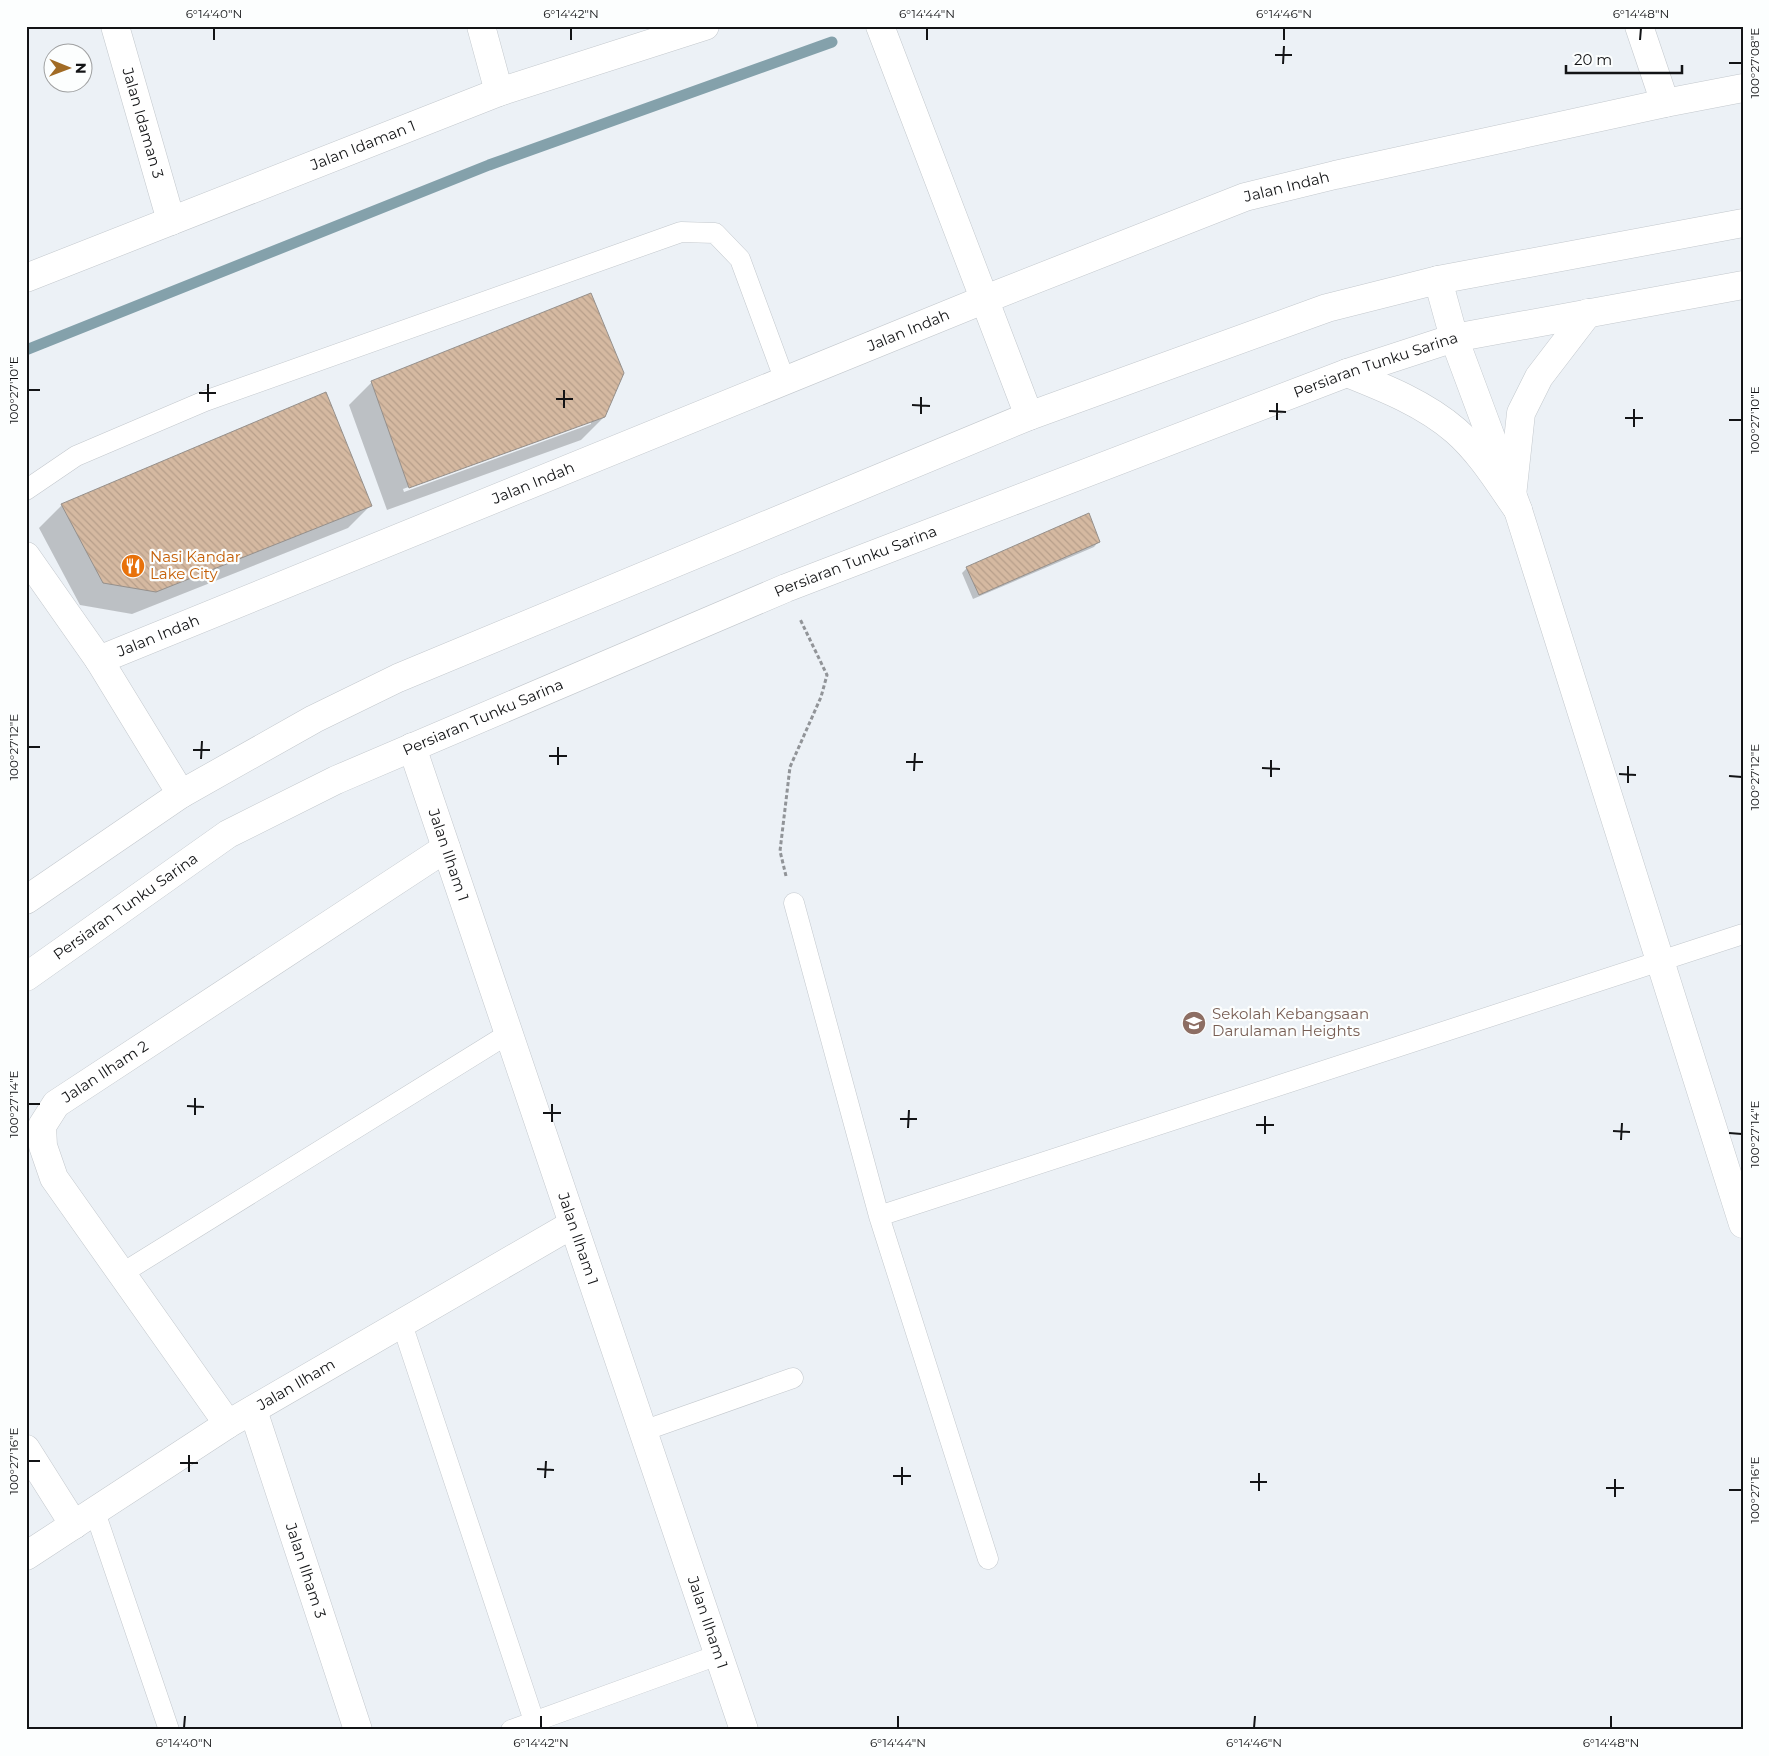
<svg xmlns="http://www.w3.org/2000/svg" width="1769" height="1756" viewBox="0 0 1769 1756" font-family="Montserrat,sans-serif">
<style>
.shadow{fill:#0003;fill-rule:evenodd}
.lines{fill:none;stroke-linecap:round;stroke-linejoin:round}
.stream{stroke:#84a1ab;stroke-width:11}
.building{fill:url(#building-back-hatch);stroke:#95908c}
.service-casing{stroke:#c3c8cd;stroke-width:21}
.minor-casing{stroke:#c3c8cd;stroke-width:29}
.tertiary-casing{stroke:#c3c8cd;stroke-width:29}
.path{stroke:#919498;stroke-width:3;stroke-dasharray:4 2.5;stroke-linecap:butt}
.service{stroke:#fff;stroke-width:20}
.minor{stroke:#fff;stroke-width:28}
.tertiary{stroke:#fff;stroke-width:28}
.ticks{fill:none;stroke:#131416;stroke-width:2}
.labels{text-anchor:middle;stroke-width:4.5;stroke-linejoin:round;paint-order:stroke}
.street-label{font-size:15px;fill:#131416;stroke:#fcfefe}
.food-label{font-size:15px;fill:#c56008;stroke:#fcfefe;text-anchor:start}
.education-label{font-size:15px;fill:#785e54;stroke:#fcfefe;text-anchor:start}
.neatline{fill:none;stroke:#131416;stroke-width:2}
.ticks-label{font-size:12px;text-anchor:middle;fill:#131416}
</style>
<defs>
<pattern id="building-back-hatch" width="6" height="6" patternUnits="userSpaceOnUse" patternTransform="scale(1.25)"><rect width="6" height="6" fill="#d5b9a1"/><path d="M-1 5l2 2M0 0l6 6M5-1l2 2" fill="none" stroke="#b69e8a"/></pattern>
</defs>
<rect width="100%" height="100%" fill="#ecf1f6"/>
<path class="shadow" d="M372 382 604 417 581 440 387 510 349 405ZM591 421V424L404 492 403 489Z
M62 505 370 506 348 528 132 614 80 605 39 528Z
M1099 541 1094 547 973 599 962 573 967 568Z"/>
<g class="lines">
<path class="stream" d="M26 350 489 165 832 42"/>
</g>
<path class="building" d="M591 293 624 373 605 417 409 488 371 381Z
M326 392 372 506 156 592 103 583 61 504Z
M1089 513 1100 542 979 595 966 567Z"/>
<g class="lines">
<g class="service-casing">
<path id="service" d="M26 490 76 456 205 401 681 232 715 233 740 259 785 381
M794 903 879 1216 988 1559
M879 1216 1743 934
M121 1274 508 1034
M402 1324 537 1730
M643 1431 793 1378
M95 1512 169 1730
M511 1730 718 1655"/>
</g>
<g class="minor-casing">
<g id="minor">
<path id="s1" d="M115 26 171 221"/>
<path d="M481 26 499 92"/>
<path d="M880 26 1029 416"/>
<path d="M1639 26 1665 103"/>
<path id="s2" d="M26 278 499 92 705 26"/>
<path d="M1438 280 1454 338 1518 510 1743 1224"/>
<path d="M26 556 99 660 181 794"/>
<path id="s3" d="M99 660 983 300 1245 197 1335 175 1665 103 1743 88"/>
<path id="s4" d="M412 747 744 1730"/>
<path id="s5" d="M253 1410 358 1730"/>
<path id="s6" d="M228 1424 54 1178 43 1146 42 1126 56 1104 446 848"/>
<path d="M26 1449 74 1525"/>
<path id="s7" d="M26 1556 228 1424 573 1224"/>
</g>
</g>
<g class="tertiary-casing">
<g id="tertiary">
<path d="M1347 373C1385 388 1425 404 1456 431 1481 453 1499 483 1518 510"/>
<path d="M1512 496 1521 413 1539 377 1588 313"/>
<path d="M26 900 181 794 314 719 398 678 1029 416 1327 308 1438 280 1743 223"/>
<path id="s8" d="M26 977 228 834 336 780 786 588 1347 373 1454 338 1743 285"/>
</g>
</g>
<path class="path" d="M786 876 780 851 790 767 821 697 827 675 800 619"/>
<use href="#service" class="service"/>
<use href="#minor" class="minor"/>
<use href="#tertiary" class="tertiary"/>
</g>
<path class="ticks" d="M214 40V28M571 40V28M927 40V28M1284 40V28M1640 40 1641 28M1275 55H1292M1729 63H1742M1283 64 1284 46M28 390H40M199 393H216M556 399H573M208 402V384M912 405 930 406M564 408V390M1269 411 1286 412M921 414V397M1625 418H1643M1277 420V403M1729 420H1742M1634 427V409M28 747H40M193 750H210M549 756H567M201 759 202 741M906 762H923M558 765V747M1262 768 1280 769M914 771 915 753M1619 774 1636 775M1729 776 1742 777M1271 777V760M1628 783V766M28 1104H40M187 1106 204 1107M543 1113H561M195 1115V1098M900 1119H917M552 1122V1104M1256 1125H1274M908 1128 909 1110M1613 1131 1630 1132M1729 1133 1742 1134M1265 1134V1116M1621 1140 1622 1123M28 1461H40M180 1463H198M537 1469 554 1470M189 1472V1455M893 1476H911M545 1478 546 1461M1250 1482H1267M902 1485V1467M1606 1488H1624M1729 1490H1742M1259 1491V1473M1615 1497V1479M184 1728 185 1716M541 1728V1716M898 1728V1716M1254 1728 1255 1716M1611 1728V1716"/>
<defs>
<g id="restaurant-disc" transform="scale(1.25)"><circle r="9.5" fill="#e8710a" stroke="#fcfefe"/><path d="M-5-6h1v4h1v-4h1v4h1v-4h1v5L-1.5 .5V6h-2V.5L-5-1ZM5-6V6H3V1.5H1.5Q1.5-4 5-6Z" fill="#fff"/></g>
<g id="school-disc" transform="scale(1.25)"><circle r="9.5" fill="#8d6e63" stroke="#fcfefe"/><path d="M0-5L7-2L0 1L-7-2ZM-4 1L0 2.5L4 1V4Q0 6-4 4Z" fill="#fff"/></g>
</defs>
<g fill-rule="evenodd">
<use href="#restaurant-disc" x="133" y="566"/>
<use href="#school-disc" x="1194" y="1023"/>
</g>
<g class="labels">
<g class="street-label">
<text dy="5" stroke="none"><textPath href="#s1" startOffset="101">Jalan Idaman 3</textPath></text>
<text dy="5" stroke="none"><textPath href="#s2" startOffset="362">Jalan Idaman 1</textPath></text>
<text dy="5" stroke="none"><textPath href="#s3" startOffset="1279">Jalan Indah</textPath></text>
<text dy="5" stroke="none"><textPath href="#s3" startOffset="874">Jalan Indah</textPath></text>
<text dy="5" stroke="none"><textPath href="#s8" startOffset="1488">Persiaran Tunku Sarina</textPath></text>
<text dy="5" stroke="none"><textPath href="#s3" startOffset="469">Jalan Indah</textPath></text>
<text dy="5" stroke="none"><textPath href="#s8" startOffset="932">Persiaran Tunku Sarina</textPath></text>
<text dy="5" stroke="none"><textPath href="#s3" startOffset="64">Jalan Indah</textPath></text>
<text dy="5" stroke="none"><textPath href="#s8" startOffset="528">Persiaran Tunku Sarina</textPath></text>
<text dy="5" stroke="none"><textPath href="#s4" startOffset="114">Jalan Ilham 1</textPath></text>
<text dy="5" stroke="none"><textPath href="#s8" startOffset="122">Persiaran Tunku Sarina</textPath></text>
<text dy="5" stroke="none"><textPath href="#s6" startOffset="440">Jalan Ilham 2</textPath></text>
<text dy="5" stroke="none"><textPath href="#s4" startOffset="519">Jalan Ilham 1</textPath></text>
<text dy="5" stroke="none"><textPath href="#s7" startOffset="320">Jalan Ilham</textPath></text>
<text dy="5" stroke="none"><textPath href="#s5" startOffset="169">Jalan Ilham 3</textPath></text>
<text dy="5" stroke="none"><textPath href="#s4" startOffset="924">Jalan Ilham 1</textPath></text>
</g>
<g class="food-label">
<text x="150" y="562">Nasi Kandar<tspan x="150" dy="17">Lake City</tspan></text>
</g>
<g class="education-label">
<text x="1212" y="1019">Sekolah Kebangsaan<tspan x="1212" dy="17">Darulaman Heights</tspan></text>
</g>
</g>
<rect width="1769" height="1756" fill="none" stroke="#fcfefe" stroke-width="55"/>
<g transform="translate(68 68) rotate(91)"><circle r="24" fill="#fcfefe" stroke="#9fa0a1"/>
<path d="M0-4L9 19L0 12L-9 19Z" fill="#a16b25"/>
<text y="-8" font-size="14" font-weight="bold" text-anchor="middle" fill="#131416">N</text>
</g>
<path d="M1566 65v8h116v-8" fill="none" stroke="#131416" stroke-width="2.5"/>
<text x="1574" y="65" font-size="15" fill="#131416" stroke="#fcfefe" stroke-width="4" paint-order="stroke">20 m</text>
<rect x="28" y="28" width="1714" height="1700" class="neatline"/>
<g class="ticks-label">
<text x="214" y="18">6°14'40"N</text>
<text x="571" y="18">6°14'42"N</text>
<text x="927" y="18">6°14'44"N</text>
<text x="1284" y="18">6°14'46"N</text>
<text x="1641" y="18">6°14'48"N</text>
<text transform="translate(1755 63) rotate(-90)" y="4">100°27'08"E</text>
<text transform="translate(14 390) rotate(-90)" y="4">100°27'10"E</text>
<text transform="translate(1755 420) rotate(-90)" y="4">100°27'10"E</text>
<text transform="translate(14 747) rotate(-90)" y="4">100°27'12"E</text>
<text transform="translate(1755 777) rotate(-90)" y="4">100°27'12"E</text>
<text transform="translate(14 1104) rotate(-90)" y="4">100°27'14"E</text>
<text transform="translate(1755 1134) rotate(-90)" y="4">100°27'14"E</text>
<text transform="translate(14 1461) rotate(-90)" y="4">100°27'16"E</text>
<text transform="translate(1755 1490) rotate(-90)" y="4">100°27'16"E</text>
<text x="184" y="1747">6°14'40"N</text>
<text x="541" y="1747">6°14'42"N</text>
<text x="898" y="1747">6°14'44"N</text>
<text x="1254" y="1747">6°14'46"N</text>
<text x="1611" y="1747">6°14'48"N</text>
</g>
</svg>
